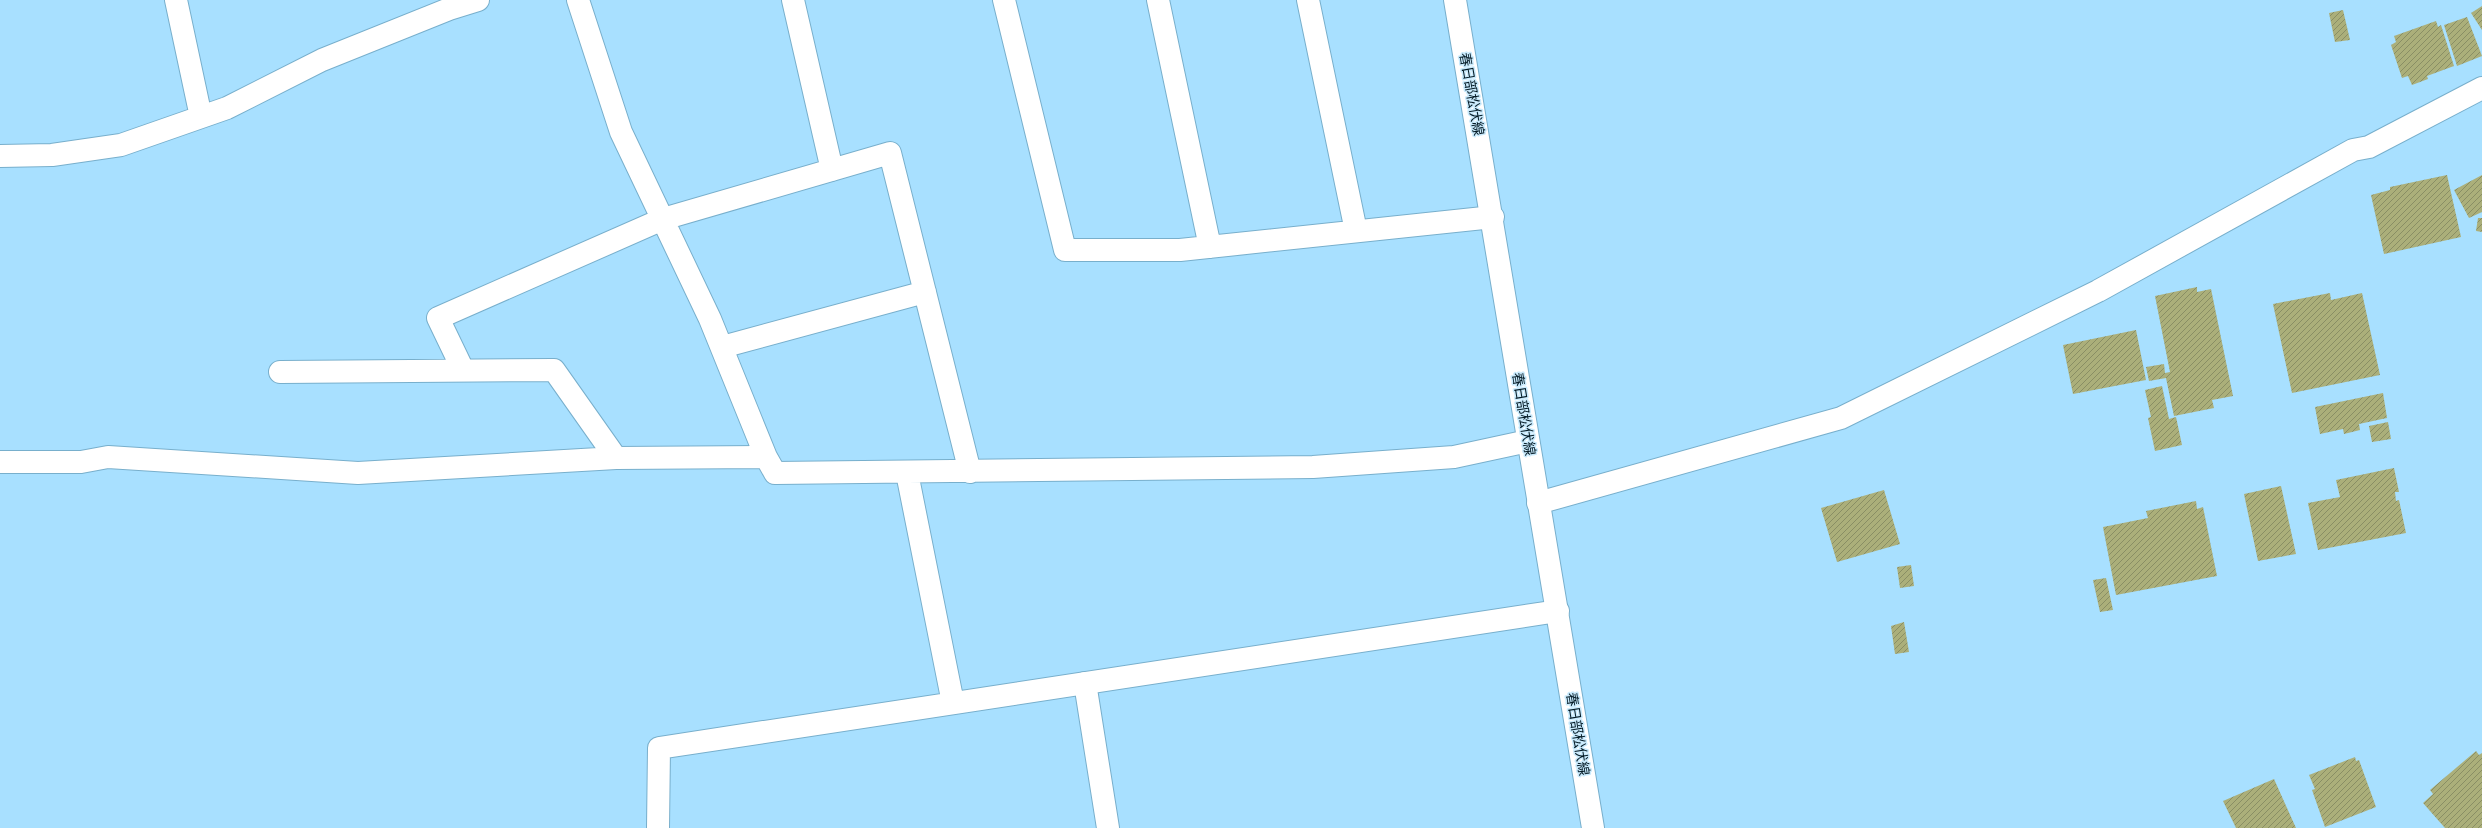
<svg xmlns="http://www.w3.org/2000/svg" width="2482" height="828" viewBox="0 0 2482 828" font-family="Karla,'Noto Sans JP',sans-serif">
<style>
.building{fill:url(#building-hatch)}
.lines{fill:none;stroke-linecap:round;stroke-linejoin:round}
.service-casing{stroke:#78afcc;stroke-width:24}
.minor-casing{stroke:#78afcc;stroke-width:24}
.primary-casing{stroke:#78afcc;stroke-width:24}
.service{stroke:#fff;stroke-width:22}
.minor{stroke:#fff;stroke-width:22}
.primary{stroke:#fff;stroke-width:22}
.labels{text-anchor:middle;stroke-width:3;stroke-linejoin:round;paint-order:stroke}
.street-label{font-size:14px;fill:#041a25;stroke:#c9eafc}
</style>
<defs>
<pattern id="building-hatch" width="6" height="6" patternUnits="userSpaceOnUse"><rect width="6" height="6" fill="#abaf7a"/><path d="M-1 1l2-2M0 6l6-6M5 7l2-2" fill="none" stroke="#898e64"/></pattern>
</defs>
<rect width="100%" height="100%" fill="#a8e0ff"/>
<path class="building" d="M2482 6V30L2471 13Z
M2343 10 2350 40 2335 42 2329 13Z
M2467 17 2482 56 2457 66 2444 25Z
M2436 21 2438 27 2441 25 2454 66 2427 76 2428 79 2412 85 2408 76 2402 78 2391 45 2396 42 2394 36Z
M2447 175 2461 237 2384 254 2371 195 2390 190V187Z
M2482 175V212L2469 218 2454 190Z
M2478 218H2482V232L2476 231Z
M2197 287V292L2211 289 2233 396 2212 400 2214 408 2174 416 2166 378 2149 381 2146 367 2164 364 2165 373 2170 372 2155 296Z
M2330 293 2331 300 2362 293 2380 375 2292 393 2273 304Z
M2136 330 2146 380 2073 394 2063 345Z
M2162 386 2169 419 2176 417 2182 445 2155 451 2148 418 2151 417 2145 390Z
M2383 393 2387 418 2359 424 2360 430 2344 434 2343 429 2320 434 2315 407Z
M2388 422 2391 439 2372 442 2369 426Z
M2394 468 2399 492H2395L2396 501 2399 500 2406 533 2318 550 2308 503 2340 497 2336 480Z
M2281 486 2296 554 2258 561 2244 494Z
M1884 490 1900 544 1837 562 1821 508Z
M2196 501 2197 509 2203 507 2217 576 2116 595 2103 527 2148 518 2146 511Z
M1911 565 1914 586 1900 588 1897 567Z
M2106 578 2113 610 2100 612 2093 580Z
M1904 622 1909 652 1895 654 1891 626Z
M2476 751 2479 755 2482 753V828H2445L2423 803 2433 794 2430 790Z
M2355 757 2356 761 2359 760 2376 807 2325 827 2312 790 2315 789 2309 775Z
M2274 779 2296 828H2236L2223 801Z"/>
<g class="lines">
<g class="service-casing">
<path id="service" d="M1085 683 1108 828"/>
</g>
<g class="minor-casing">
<path id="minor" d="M176 0 201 117
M578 0 621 132 710 319 766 457 775 473 1313 467 1454 457 1528 441
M793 0 832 170
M1004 0 1065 250H1180L1493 217
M1158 0 1210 247
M1308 0 1356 231
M0 156 52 155 121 145 227 108 322 60 449 9 478 0
M722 347 925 292
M463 370 438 318 663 219 890 153 970 472
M280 372 554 370 616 458 766 457
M0 462H81L108 457 358 473 616 458
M907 473 953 703
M1538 503 1841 418 2098 291 2353 150 2369 147 2482 88
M658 828 659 748 1558 611"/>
</g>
<g class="primary-casing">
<path id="primary" d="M1455 0 1593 828"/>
</g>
<use href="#service" class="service"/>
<use href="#minor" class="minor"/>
<use href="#primary" class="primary"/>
</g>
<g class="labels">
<g class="street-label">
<text transform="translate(1472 94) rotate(80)" y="5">春日部松伏線</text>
<text transform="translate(1524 414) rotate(81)" y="5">春日部松伏線</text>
<text transform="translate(1578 734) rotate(81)" y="5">春日部松伏線</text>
</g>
</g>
</svg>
